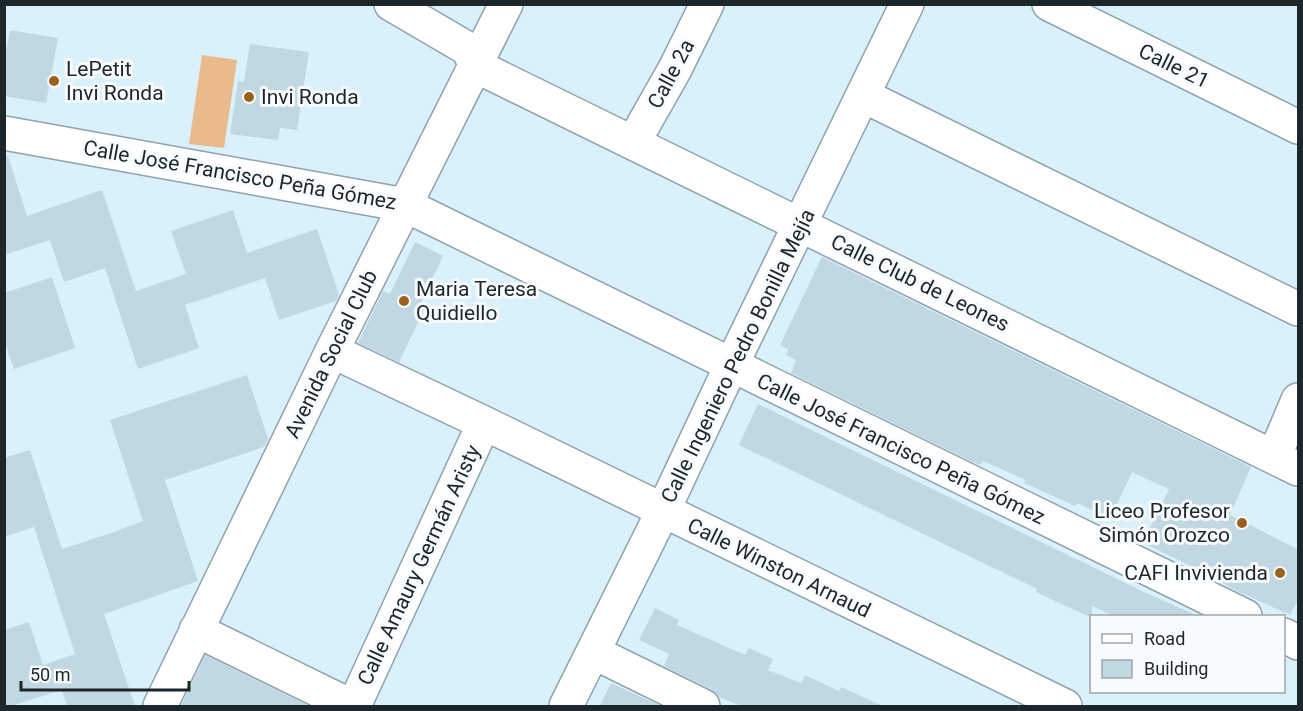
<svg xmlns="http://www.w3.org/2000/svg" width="1303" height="711" viewBox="0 0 1303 711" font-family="Roboto,sans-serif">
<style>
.green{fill:#e9ba8b}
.building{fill:#c1d7e1}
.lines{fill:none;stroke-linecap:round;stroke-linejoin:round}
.minor-casing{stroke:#8ea3ad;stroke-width:36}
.minor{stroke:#fff;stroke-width:33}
.poi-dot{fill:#9a611d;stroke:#f7fbfd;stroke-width:2}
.labels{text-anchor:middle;stroke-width:6;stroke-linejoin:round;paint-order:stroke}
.street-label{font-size:21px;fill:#1d262a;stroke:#f7fbfd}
.poi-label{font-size:21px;fill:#1d262a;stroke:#f7fbfd;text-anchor:start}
</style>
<rect width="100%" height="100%" fill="#daf1fc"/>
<path class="green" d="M202 55 237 60 224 148 189 144Z"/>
<path class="building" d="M10 30 58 38 46 103 4 96V61Z
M250 44 309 52 297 130 280 128 278 140 230 134 238 81 244 82Z
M8 156 27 216 102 190 136 291 186 274 171 231 233 210 247 253 317 229 339 295 336 301 279 320 265 278 185 305 199 348 138 369 105 268 64 282 50 240 4 255V157Z
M415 242 443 256 419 307 424 310 399 362 358 343 383 291 390 294Z
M822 257 1251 467 1230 515 1299 550V598L1290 615 1237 591 1219 581 1220 580 1143 543 1169 489 1132 472 1110 519 1077 503 1075 506 1040 490 1024 483 1026 480 983 461 981 465 970 461 791 373 796 360 786 355 788 349 780 345Z
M52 277 75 348 14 369 4 340V293Z
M247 375 268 439 264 447 165 480 198 581 104 614 135 706H67L62 690 11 706H4V630L29 622 43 665 75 654 34 527 4 537V458L30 450 62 549 114 532 143 521 110 420Z
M758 404 1144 592 1198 616H1114L1092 606V618L1036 592 1037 589 739 445Z
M655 608 679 620 677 625 745 655 749 648 773 659 768 670 801 683 805 675 839 691 841 687 883 706H741L719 697 711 689 664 666 669 654 639 640Z
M205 655 309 706H181Z
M611 683 654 703 661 706H600Z"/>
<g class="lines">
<g class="minor-casing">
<path id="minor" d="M391 4 468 49 476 66 1298 469
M1049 4 1298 127
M864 96 1298 309
M4 133 405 205 1245 616
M633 143 675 69 707 4
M332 351 484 423 1065 706
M1274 457 1298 400
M196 630 351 706
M1284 635 1298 643
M593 652 703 706
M160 706 332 351 506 4
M354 706 484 423
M566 706 663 511 731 366 907 4"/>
</g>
<use href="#minor" class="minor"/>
</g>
<g class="poi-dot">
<circle cx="54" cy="81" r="6"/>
<circle cx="249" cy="97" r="6"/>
<circle cx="404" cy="301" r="6"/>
<circle cx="1242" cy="523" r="6"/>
<circle cx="1280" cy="573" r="6"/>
</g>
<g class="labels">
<g class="street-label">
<text transform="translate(1174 66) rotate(26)" y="7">Calle 21</text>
<text transform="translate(671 74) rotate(-62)" y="7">Calle 2a</text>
<text transform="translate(240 175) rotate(10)" y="7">Calle José Francisco Peña Gómez</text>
<text transform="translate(920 283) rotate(26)" y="7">Calle Club de Leones</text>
<text transform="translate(331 354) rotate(-64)" y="7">Avenida Social Club</text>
<text transform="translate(738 356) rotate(-64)" y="7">Calle Ingeniero Pedro Bonilla Mejía</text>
<text transform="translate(901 449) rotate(26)" y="7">Calle José Francisco Peña Gómez</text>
<text transform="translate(419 565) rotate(-65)" y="7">Calle Amaury Germán Aristy</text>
<text transform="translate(779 568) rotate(26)" y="7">Calle Winston Arnaud</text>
</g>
<g class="poi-label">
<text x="66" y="76">LePetit<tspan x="66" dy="24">Invi Ronda</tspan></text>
<text x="261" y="104">Invi Ronda</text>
<text x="416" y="296">Maria Teresa<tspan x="416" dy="24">Quidiello</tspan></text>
<text x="1230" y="518" text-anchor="end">Liceo Profesor<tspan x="1230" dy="24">Simón Orozco</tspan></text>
<text x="1268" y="580" text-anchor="end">CAFI Invivienda</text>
</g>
</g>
<rect width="1303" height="711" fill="none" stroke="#1d262a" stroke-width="12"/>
<rect x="1090" y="615" width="195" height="78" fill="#f7fbfd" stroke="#a0a6a9" stroke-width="1.5"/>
<rect x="1102" y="634" width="30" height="9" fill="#ffffff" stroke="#a0a6a9" stroke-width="1.5"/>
<text x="1144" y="645" font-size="18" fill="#1d262a">Road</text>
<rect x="1102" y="660" width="30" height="18" fill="#c1d7e1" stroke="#a0a6a9" stroke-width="1.5"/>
<text x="1144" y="675" font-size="18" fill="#1d262a">Building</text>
<path d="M21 681v9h168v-9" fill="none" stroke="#1d262a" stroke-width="3"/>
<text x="30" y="681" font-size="18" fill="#1d262a" stroke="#f7fbfd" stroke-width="4.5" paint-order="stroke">50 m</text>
</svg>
